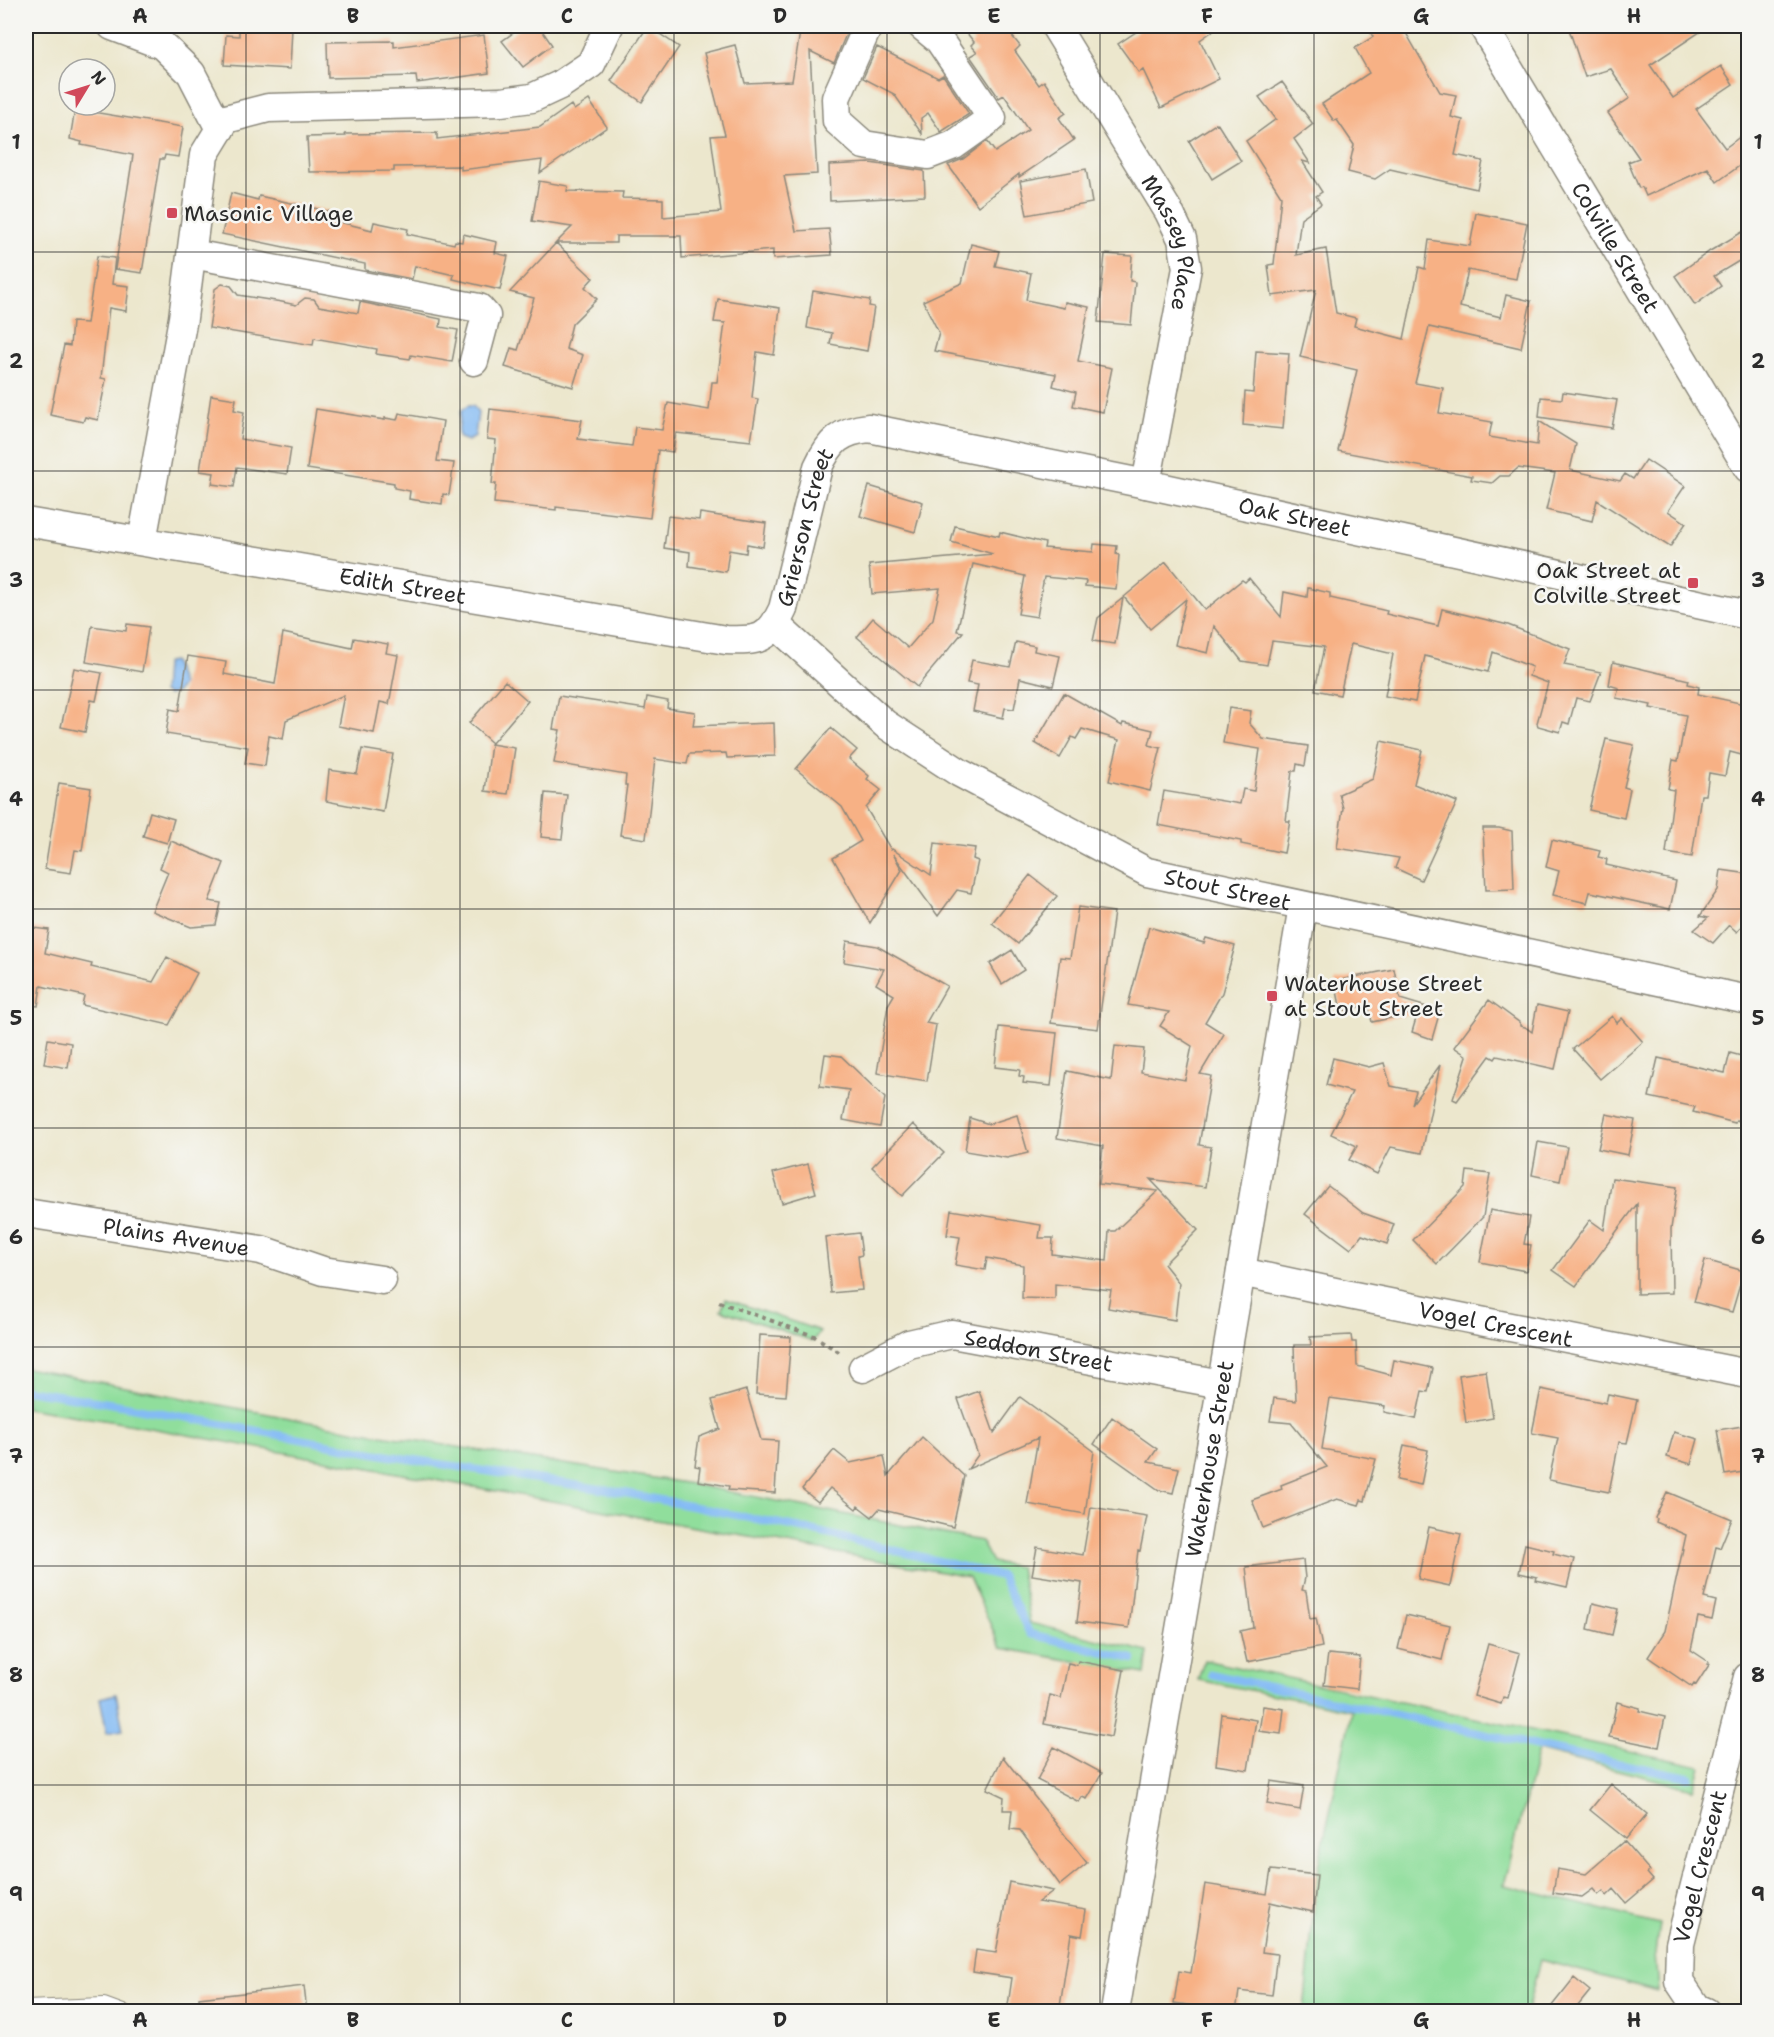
<svg xmlns="http://www.w3.org/2000/svg" width="1774" height="2037" viewBox="0 0 1774 2037" font-family="'Shantell Sans',sans-serif">
<style>
.green{fill:#90de9c;stroke:#5e8464;stroke-width:1.5}
.water{fill:#84bbf4;stroke:#587390;stroke-width:1.5}
.lines{fill:none;stroke-linecap:round;stroke-linejoin:round}
.stream{stroke:#84bbf4;stroke-width:8}
.building{fill:#f7b185}
.service-casing{stroke:#8c897c;stroke-width:16}
.minor-casing{stroke:#8c897c;stroke-width:31}
.path{stroke:#8c897c;stroke-width:4;stroke-dasharray:4.5 4.5;stroke-linecap:butt}
.service{stroke:#fff;stroke-width:14}
.minor{stroke:#fff;stroke-width:28}
.grid{fill:none;stroke:#2b2b2b;stroke-width:1.5;stroke-opacity:0.55}
.poi-dot{fill:#d1495b;stroke:#f6f6f2;stroke-width:2}
.labels{text-anchor:middle;stroke-width:5;stroke-linejoin:round;paint-order:stroke}
.poi-label{font-size:22px;fill:#2b2b2b;stroke:#f6f6f2;text-anchor:start}
.street-label{font-size:22px;fill:#2b2b2b;stroke:#f6f6f2}
.neatline{fill:none;stroke:#2b2b2b;stroke-width:2}
.grid-label{font-size:20px;text-anchor:middle;font-weight:bold;fill:#2b2b2b}
</style>
<rect width="100%" height="100%" fill="#f6f6f2"/>
<filter id="ink" filterUnits="userSpaceOnUse"><feTurbulence type="fractalNoise" baseFrequency=".0167" numOctaves="2"/><feDisplacementMap in="SourceGraphic" scale="12" xChannelSelector="R" yChannelSelector="G"/><feConvolveMatrix kernelMatrix="1 2 1 2 8 2 1 2 1" color-interpolation-filters="sRGB"/></filter>
<filter id="wash" filterUnits="userSpaceOnUse"><feTurbulence type="fractalNoise" baseFrequency=".008" numOctaves="4" result="noise"/><feDisplacementMap in="SourceGraphic" scale="24" xChannelSelector="R" yChannelSelector="G"/><feGaussianBlur stdDeviation="1.35" result="paint"/><feColorMatrix in="noise" values="0 0 0 0 0 0 0 0 0 0 0 0 0 0 0 0 0 1.4 0 .05"/><feComposite in="paint" operator="in"/></filter>
<g filter="url(#wash)">
<rect width="100%" height="100%" fill="#ece7cd"/>
<path class="green" d="M726 1299 820 1331 813 1341 721 1310Z
M26 1368 368 1433 685 1483 981 1541 992 1562 1020 1567 1030 1623 1148 1652 1145 1674 1001 1648 969 1577 122 1423 26 1408Z
M1204 1660 1700 1766 1693 1789 1538 1750 1504 1885 1659 1924 1655 1953 1658 1991 1540 1960 1527 2011H1304L1318 1867 1352 1710 1198 1680Z"/>
<path class="water" d="M468 406H473L478 413 475 436 468 441 460 438 458 433 461 411Z
M173 661 182 685 177 692 168 695 163 692 165 666 167 662Z
M116 1694 123 1730 107 1733 100 1698Z"/>
<g class="lines">
<path class="stream" d="M26 1390 115 1404 390 1456 625 1493 806 1529 1001 1576 1030 1634 1133 1659
M1211 1674 1592 1758 1689 1777"/>
</g>
<g id="blocks">
<path class="building" d="M239 26H272V27L292 28 290 69 224 65 226 35 239 36Z
M523 26H539L552 45 523 67 502 41Z
M648 26 679 47 642 102 611 81Z
M801 26H837L836 28 847 32 834 63 810 51 817 174 784 176 796 231 829 229 832 255 773 259V250L682 258 681 236H616V243H556L572 227 532 221 539 181 568 186 567 191 623 192 622 198 663 199V217L721 212 711 136 725 135 704 53 735 45 745 83 792 81Z
M961 26H1004L1020 46 1015 51 1039 85 1044 81 1066 113 1059 118 1074 140 1019 177V174L978 206 948 165 963 159 987 141 995 152 1028 130 1004 95 999 98 970 56 977 52 971 45 974 42Z
M1145 26H1220L1200 40 1219 79 1161 108 1143 70 1139 73 1118 44Z
M1367 26H1402L1440 92 1456 95 1451 117 1463 120 1455 155 1483 161 1477 189 1390 169 1375 179 1348 172 1354 145 1337 120 1334 121 1322 104 1369 73 1355 48 1373 37Z
M1568 26H1709L1650 65 1673 98 1721 66 1733 84 1696 109 1725 148 1749 130V159L1717 182 1708 168 1646 196 1642 187 1639 188 1628 162 1639 158 1608 113 1630 98 1611 69 1585 77Z
M484 35 489 73 417 83 416 76 328 78 327 42 394 41V47Z
M877 47 938 78 943 75 969 114 941 132 928 113 921 118 922 134 894 94 863 78Z
M1282 82 1313 124 1294 139 1310 163 1302 161 1322 192 1316 196 1321 204 1301 218 1296 255 1326 249 1336 313 1356 318 1354 326 1404 339 1419 267 1425 269 1429 240 1470 246 1476 213 1527 223 1516 279 1468 270 1460 307 1501 317 1506 295 1531 301 1521 348 1429 327 1415 383 1443 388 1439 413 1492 422 1489 437 1537 445 1539 421 1576 444 1570 470 1620 481 1625 474 1633 479 1646 460 1685 486 1668 511 1686 523 1670 547 1597 500 1592 521 1546 510 1555 473 1518 468 1509 476H1500L1492 483 1471 480 1472 476 1338 451 1357 370 1300 357 1316 290 1272 296 1268 265 1274 264 1281 196 1246 141 1276 119 1259 97Z
M589 100 607 127 540 173 542 160 461 170V166L394 167V171L309 172 307 137 346 136 345 134 437 133V139L540 127 571 105 574 110Z
M75 109 183 127 178 157 165 155 164 159H160L142 273 115 269 133 155 81 145 82 142 70 139Z
M1217 123 1241 161 1212 179 1189 141Z
M870 163 924 171 925 196 830 201 829 165Z
M1086 169 1092 203 1027 215 1020 181Z
M231 193 258 200 259 196 332 212 331 220 372 230 374 222 408 229 407 234 454 244 455 241 462 242 463 234 497 242 495 253 508 256 500 290 453 279 454 275 415 266 412 279 365 270V264L222 234Z
M1749 228V255L1714 276 1721 286 1695 305 1675 276 1710 251Z
M556 243 593 278 585 287 597 299 572 324 566 349 583 355 573 387 505 367 511 348 518 350 534 298 510 292Z
M971 244 999 251 995 266 1031 273 1026 300 1064 308 1065 302 1089 307 1078 361 1112 368 1103 412 1073 406 1076 392 1053 386 1056 374 934 351 939 333 923 301 962 283Z
M1105 254 1132 256 1130 281 1135 282 1131 325 1098 322Z
M97 256 115 258 112 284 129 286 126 311 109 308 101 378 106 379 98 420 85 417 83 422 50 415 64 345 70 346 72 322 87 323Z
M222 284 231 286 238 295 282 302 296 305 305 298 314 299 319 306 358 313 360 302 441 319 440 327 458 330 452 362 411 355 410 359 376 354 377 349 314 338 313 345 209 328 215 289Z
M813 291 870 300 869 306 874 307 867 351 830 344 832 333 807 328Z
M718 299 780 308 774 355 757 352 752 398 758 399 751 441 676 433 673 452 658 450 650 518 556 507V510L494 503 496 484H492L496 440 487 439 490 409 582 420 578 439 632 446 635 427 662 430 668 403 709 410 712 382H717L725 323 714 322Z
M1256 351 1289 353 1283 429 1243 425 1245 392 1253 393Z
M1563 392 1617 400 1612 428 1539 417 1541 397 1562 399Z
M211 395 236 399 234 410 244 412 240 439 291 448 287 474 237 467 234 487 212 484 214 473 200 471Z
M316 409 385 420V418L397 420 399 413 443 421 437 461 454 463 449 495 443 494 442 504 409 499 410 491 394 488V483L307 469Z
M869 486 923 502 915 532 860 516Z
M700 513 766 523 763 547 747 544 746 553 729 550 726 572 689 566 690 552 664 548 668 516 699 520Z
M955 526 999 536 1000 532 1045 543 1044 548 1093 552 1094 544 1117 546 1116 554 1119 555 1116 589 1085 586 1086 581 1044 577 1037 617 1018 614 1025 576 973 564 957 631 963 632 917 687 857 637 873 618 908 648 933 619 940 588 872 594 869 565 993 554 951 542Z
M1166 562 1205 610 1242 580 1245 582 1249 578 1281 617 1284 592 1307 597 1308 588 1330 593V598L1387 611 1386 614 1438 626 1442 609 1508 625 1570 649 1564 665 1601 672 1590 701 1576 698 1569 724 1563 722 1560 732 1538 726 1537 723 1548 683 1529 676 1532 667 1493 652 1488 672 1425 656 1415 702 1385 696 1393 654 1351 644 1340 695 1315 690 1324 647 1272 641 1267 665 1242 661 1214 626 1208 653 1175 645 1186 599 1150 629 1124 597Z
M1123 598 1115 644 1093 641 1098 618Z
M127 624 149 627 142 672 86 662 92 626 126 631Z
M283 633 352 648 354 638 388 644 386 653 398 655 389 704 380 702 374 733 338 726 344 695 286 720 283 739 269 736 265 766 245 763 248 747 166 734 170 709 179 711 188 656 226 662 224 674 275 684Z
M1016 642 1035 646 1034 651 1060 656 1053 686 1020 678 1014 709 1005 708 1003 718 973 711 978 685 967 683 972 660 1010 667Z
M1613 662 1689 680 1688 684 1699 687 1698 694 1749 705V757L1730 752 1725 776 1709 773 1706 795H1701L1692 857 1666 853 1674 790 1668 789 1673 760 1678 761 1686 715 1650 708 1651 705 1616 698 1619 688 1609 685Z
M74 668 102 673 96 701 91 700 85 732 61 727Z
M505 681 528 701 492 743 469 723Z
M1064 693 1122 726 1123 723 1153 730 1149 745 1161 748 1150 791 1109 781 1119 740 1082 729 1076 739 1072 737 1060 758 1035 743Z
M559 696 645 709 647 697 668 701 667 708 695 712 693 726 774 723 775 756 727 758 726 753 689 754 687 764 655 759 646 839 620 835 627 785H625L626 775 554 763 560 730 553 729Z
M1229 708 1251 711 1249 723 1263 739 1308 746 1305 766 1297 764 1296 771H1292L1286 821H1290L1284 853 1241 844V841L1158 825 1164 791 1240 804 1243 789 1254 791 1260 749 1223 743Z
M831 728 857 750 849 759 869 776 867 779 881 790 866 808 891 850 892 849 931 875 935 843 975 848 973 859 978 861 971 893 957 890 938 916 893 854 902 870 870 923 833 858 861 841 842 807 796 769Z
M1606 739 1634 745 1624 787 1630 789 1624 818 1589 810Z
M1381 741 1422 750 1414 784 1457 802 1421 880 1395 868 1399 858 1337 848 1343 808 1339 794 1373 779Z
M491 744 515 748 508 794 485 791Z
M362 749 393 754 383 812 326 801 329 770 357 774Z
M59 783 91 788 82 851 75 850 71 873 45 869Z
M545 793 567 795 562 839 541 837Z
M150 812 174 819 167 843 143 836Z
M1483 828H1499L1512 831 1514 889 1486 890Z
M1552 840 1600 851 1598 857 1607 859 1606 865 1676 881 1670 909 1590 892 1587 903 1553 895 1559 871 1546 867Z
M171 841 224 863 209 901 221 903 216 925 191 927 152 911 168 872 160 868Z
M1721 870 1749 874V917L1737 932 1729 925 1713 943 1694 930 1708 918 1700 916 1718 890Z
M1030 875 1057 896 1018 944 992 923Z
M1078 907 1114 912 1098 1029 1051 1023 1060 957 1070 958Z
M26 927 49 930 45 953 92 964 91 967 153 982 167 957 197 973 169 1025 82 1005 84 996 41 986 38 1006 26 1005Z
M1149 927 1204 943 1206 938 1235 946 1222 993 1205 1022 1224 1034 1200 1074 1211 1076 1199 1145 1211 1147 1205 1187 1150 1179 1198 1230 1164 1264 1179 1283 1175 1320 1108 1308 1111 1290 1055 1284V1299L1022 1298 1023 1265 987 1258 985 1270 955 1265 960 1237 947 1235 951 1210 1041 1225 1039 1238H1053L1052 1254 1107 1261 1109 1231H1115L1158 1191 1099 1184 1103 1146 1057 1138 1067 1071 1111 1080 1115 1046 1144 1049 1141 1072 1185 1080 1192 1046 1160 1026 1169 1012 1128 1005Z
M847 941 877 946 947 986 926 1023 936 1025 927 1081 877 1073 888 1005 894 995 876 984 884 969 844 962Z
M1012 950 1024 970 1002 984 990 964Z
M1394 969 1400 999 1440 1011 1432 1039 1412 1032 1418 1012 1372 1022 1368 1005 1341 1011 1335 981Z
M1489 1000 1520 1023V1026L1525 1027 1532 1032 1537 1005 1568 1012 1555 1069 1497 1056 1495 1059 1490 1056 1457 1101 1453 1099 1467 1056 1454 1047Z
M1612 1016 1617 1023 1622 1018 1643 1042 1600 1079 1573 1049Z
M999 1027 1057 1033 1051 1086 1023 1083 1024 1077 1019 1076 1020 1070 995 1067Z
M48 1039 71 1043 68 1068 44 1064Z
M1730 1053 1749 1058V1103L1743 1122 1736 1120 1735 1123 1693 1112 1695 1107 1649 1097 1658 1058 1725 1073Z
M825 1054 841 1056 885 1098 880 1127 843 1120 849 1090 820 1086Z
M1333 1058 1369 1067 1384 1063 1391 1086 1416 1091 1412 1104 1440 1065 1422 1153 1391 1147 1377 1174 1349 1160 1357 1146 1331 1134 1352 1092 1326 1085Z
M1606 1114 1635 1120 1628 1155 1598 1149Z
M1017 1115 1028 1153 1007 1158 965 1151 970 1118 989 1124Z
M913 1124 944 1153 902 1196 872 1167Z
M1538 1142 1567 1147 1560 1181 1532 1175Z
M808 1164 816 1193 782 1203 773 1173Z
M1467 1171 1490 1174 1483 1217 1437 1264 1413 1240 1465 1187Z
M1612 1178 1677 1187 1671 1229 1672 1293 1637 1294V1204L1576 1286 1553 1270 1590 1220 1604 1230Z
M1328 1186 1363 1213 1394 1224 1387 1244 1362 1235 1351 1249 1305 1214Z
M1490 1210 1529 1217 1524 1244 1531 1245 1526 1271 1480 1262Z
M859 1233 862 1255 858 1256 862 1290 831 1293 825 1237Z
M1705 1260 1744 1271 1732 1312 1694 1302Z
M760 1335 791 1337 786 1396 756 1394Z
M1351 1335 1352 1342H1356L1357 1366 1391 1375 1394 1360 1433 1368 1428 1392 1422 1391 1416 1419 1384 1412 1385 1406 1330 1398 1322 1449 1376 1459 1365 1501 1361 1500 1359 1505 1337 1499 1263 1528 1252 1500 1282 1489 1281 1485 1327 1467 1291 1423 1270 1421 1274 1398 1296 1401 1294 1345H1311L1310 1337Z
M1486 1371 1493 1418 1466 1423 1459 1375Z
M1541 1389 1606 1403 1608 1394 1637 1400 1627 1443 1619 1442 1609 1492 1549 1480 1558 1438 1532 1433Z
M746 1390 761 1440 778 1441 775 1493 728 1490 729 1486 698 1481 700 1467 695 1466 699 1437 720 1429 712 1400Z
M979 1391 994 1433 1020 1397 1094 1451 1085 1514 1027 1504 1038 1438 968 1469 978 1455 958 1399Z
M1112 1417 1157 1449 1148 1462 1179 1468 1173 1493 1159 1490 1094 1444Z
M1749 1425V1471L1725 1475 1717 1430Z
M1674 1432 1698 1439 1691 1464 1667 1457Z
M922 1437 964 1476 953 1527 879 1509 872 1517 858 1506 856 1509 830 1488 818 1502 802 1489 834 1450 850 1463 884 1456 888 1476Z
M1404 1445 1428 1450 1421 1485 1397 1480Z
M1667 1492 1732 1519 1720 1548 1716 1547 1704 1598 1716 1601 1712 1620 1698 1617 1691 1650 1709 1662 1707 1664 1709 1665 1696 1685 1694 1684 1692 1687 1648 1657 1665 1631 1686 1535 1656 1522 1657 1519 1655 1518Z
M1091 1507 1147 1516 1140 1551 1138 1550 1129 1628 1077 1622 1082 1583 1032 1575 1037 1547 1083 1555Z
M1429 1527 1461 1534 1450 1586 1418 1579Z
M1525 1544 1554 1551 1553 1554 1574 1559 1567 1587 1536 1580 1537 1577 1519 1573Z
M1303 1560 1305 1578 1302 1590 1306 1591 1310 1619 1316 1618 1322 1647 1247 1662 1240 1631 1253 1628 1246 1567Z
M1593 1603 1618 1609 1612 1635 1588 1629Z
M1406 1615 1450 1625 1442 1660 1398 1649Z
M1488 1644 1520 1653 1508 1698 1503 1697 1501 1704 1474 1696Z
M1328 1654 1360 1657 1357 1689 1324 1685Z
M1078 1661 1124 1670 1111 1737 1044 1724 1050 1695 1061 1698 1068 1663 1077 1665Z
M1617 1702 1640 1708 1639 1711 1665 1717 1659 1747 1609 1737Z
M1263 1706 1284 1709 1281 1734 1259 1731Z
M1222 1714 1256 1720 1248 1770 1216 1765Z
M1054 1747 1102 1773 1087 1799 1082 1797 1079 1802 1037 1780Z
M1003 1757 1087 1863 1060 1885 1020 1830 1010 1829 1012 1810H1003L1004 1797 987 1789Z
M1271 1781 1304 1786 1300 1810 1267 1804Z
M1611 1784 1647 1814 1626 1839 1590 1810Z
M1624 1841 1650 1871 1647 1873 1653 1880 1626 1903 1614 1889 1607 1896 1603 1891 1598 1895 1593 1889 1582 1897 1553 1893 1557 1869 1586 1874Z
M1271 1870 1317 1875 1313 1912 1270 1902 1262 1952 1277 1954 1272 1995 1239 1991 1236 2012 1174 2003 1179 1971 1191 1973 1205 1884 1267 1894Z
M1009 1882 1053 1891 1038 1902 1086 1910 1082 1936 1071 1934 1059 2012H1007L1012 1978 973 1972 976 1950 996 1953Z
M1574 1978 1590 1991 1573 2012H1547Z
M304 1986 307 2012H200L199 1998Z"/>
</g>
</g>
<g filter="url(#ink)">
<use href="#blocks" fill-opacity="0" stroke="#8c897c" stroke-width="1.5"/>
<g class="lines">
<g class="service-casing">
<path id="service" d="M26 2008 104 2005 123 2012"/>
</g>
<g class="minor-casing">
<g id="minor">
<path d="M112 26 162 45 191 73 220 129"/>
<path d="M868 26 836 98 837 121 864 145 928 155 954 145 992 118 939 40 922 26"/>
<path id="s1" d="M1055 26 1169 212 1182 239 1187 268 1146 484"/>
<path id="s2" d="M1483 26 1748 468"/>
<path d="M192 254 479 308 486 316 474 361"/>
<path id="s3" d="M26 522 726 640C758 641 768 641 783 609L818 467C830 441 840 431 869 428L1146 484 1748 615"/>
<path d="M142 541 183 318 204 155 226 119 268 108 501 102 532 98 560 85 591 64 609 26"/>
<path id="s4" d="M776 625 885 724 960 773 1147 872 1748 1000"/>
<path id="s5" d="M26 1213 261 1250 323 1271 382 1280"/>
<path id="s6" d="M1241 1272 1349 1295 1748 1374"/>
<path id="s7" d="M863 1368 909 1344 952 1334 1221 1384"/>
<path id="s8" d="M1115 2012 1303 906"/>
<path id="s9" d="M1706 2012 1697 2008 1679 1981 1680 1944 1748 1677"/>
</g>
</g>
<path class="path" d="M719 1302 814 1336 842 1354"/>
<use href="#service" class="service"/>
<use href="#minor" class="minor"/>
</g>
</g>
<path class="grid" d="M246 26V2012M460 26V2012M674 26V2012M887 26V2012M1100 26V2012M1314 26V2012M1528 26V2012M26 252H1748M26 471H1748M26 690H1748M26 909H1748M26 1128H1748M26 1347H1748M26 1566H1748M26 1785H1748"/>
<g class="poi-dot">
<rect x="166" y="207" width="12" height="12" rx="3"/>
<rect x="1687" y="577" width="12" height="12" rx="3"/>
<rect x="1266" y="990" width="12" height="12" rx="3"/>
</g>
<g class="labels">
<g class="poi-label">
<text x="184" y="221">Masonic Village</text>
<text x="1681" y="578" text-anchor="end">Oak Street at<tspan x="1681" dy="25">Colville Street</tspan></text>
<text x="1284" y="991">Waterhouse Street<tspan x="1284" dy="25">at Stout Street</tspan></text>
</g>
<g class="street-label">
<text dy="8" stroke="none"><textPath href="#s1" startOffset="249">Massey Place</textPath></text>
<text dy="8" stroke="none"><textPath href="#s2" startOffset="258">Colville Street</textPath></text>
<text dy="8" stroke="none"><textPath href="#s3" startOffset="1431">Oak Street</textPath></text>
<text dy="8" stroke="none"><textPath href="#s3" startOffset="866">Grierson Street</textPath></text>
<text dy="8" stroke="none"><textPath href="#s3" startOffset="382">Edith Street</textPath></text>
<text dy="8" stroke="none"><textPath href="#s4" startOffset="531">Stout Street</textPath></text>
<text dy="8" stroke="none"><textPath href="#s5" startOffset="152">Plains Avenue</textPath></text>
<text dy="8" stroke="none"><textPath href="#s6" startOffset="260">Vogel Crescent</textPath></text>
<text dy="8" stroke="none"><textPath href="#s7" startOffset="184">Seddon Street</textPath></text>
<text dy="8" stroke="none"><textPath href="#s8" startOffset="561">Waterhouse Street</textPath></text>
<text dy="8" stroke="none"><textPath href="#s9" startOffset="159">Vogel Crescent</textPath></text>
</g>
</g>
<rect width="1774" height="2037" fill="none" stroke="#f6f6f2" stroke-width="66"/>
<g transform="translate(87 87) rotate(52)"><circle r="28" fill="#f6f6f2" stroke="#a5a5a2" stroke-width="1.5"/>
<path d="M0-4.5L10 22L0 15L-10 22Z" fill="#d1495b"/>
<text y="-9" font-size="16" font-weight="bold" text-anchor="middle" fill="#2b2b2b">N</text>
</g>
<rect x="33" y="33" width="1708" height="1971" class="neatline"/>
<g class="grid-label">
<text x="140" y="23">A</text>
<text x="353" y="23">B</text>
<text x="567" y="23">C</text>
<text x="780" y="23">D</text>
<text x="994" y="23">E</text>
<text x="1207" y="23">F</text>
<text x="1421" y="23">G</text>
<text x="1634" y="23">H</text>
<text x="16" y="149">1</text>
<text x="1758" y="149">1</text>
<text x="16" y="368">2</text>
<text x="1758" y="368">2</text>
<text x="16" y="587">3</text>
<text x="1758" y="587">3</text>
<text x="16" y="806">4</text>
<text x="1758" y="806">4</text>
<text x="16" y="1025">5</text>
<text x="1758" y="1025">5</text>
<text x="16" y="1244">6</text>
<text x="1758" y="1244">6</text>
<text x="16" y="1463">7</text>
<text x="1758" y="1463">7</text>
<text x="16" y="1682">8</text>
<text x="1758" y="1682">8</text>
<text x="16" y="1901">9</text>
<text x="1758" y="1901">9</text>
<text x="140" y="2027">A</text>
<text x="353" y="2027">B</text>
<text x="567" y="2027">C</text>
<text x="780" y="2027">D</text>
<text x="994" y="2027">E</text>
<text x="1207" y="2027">F</text>
<text x="1421" y="2027">G</text>
<text x="1634" y="2027">H</text>
</g>
</svg>
